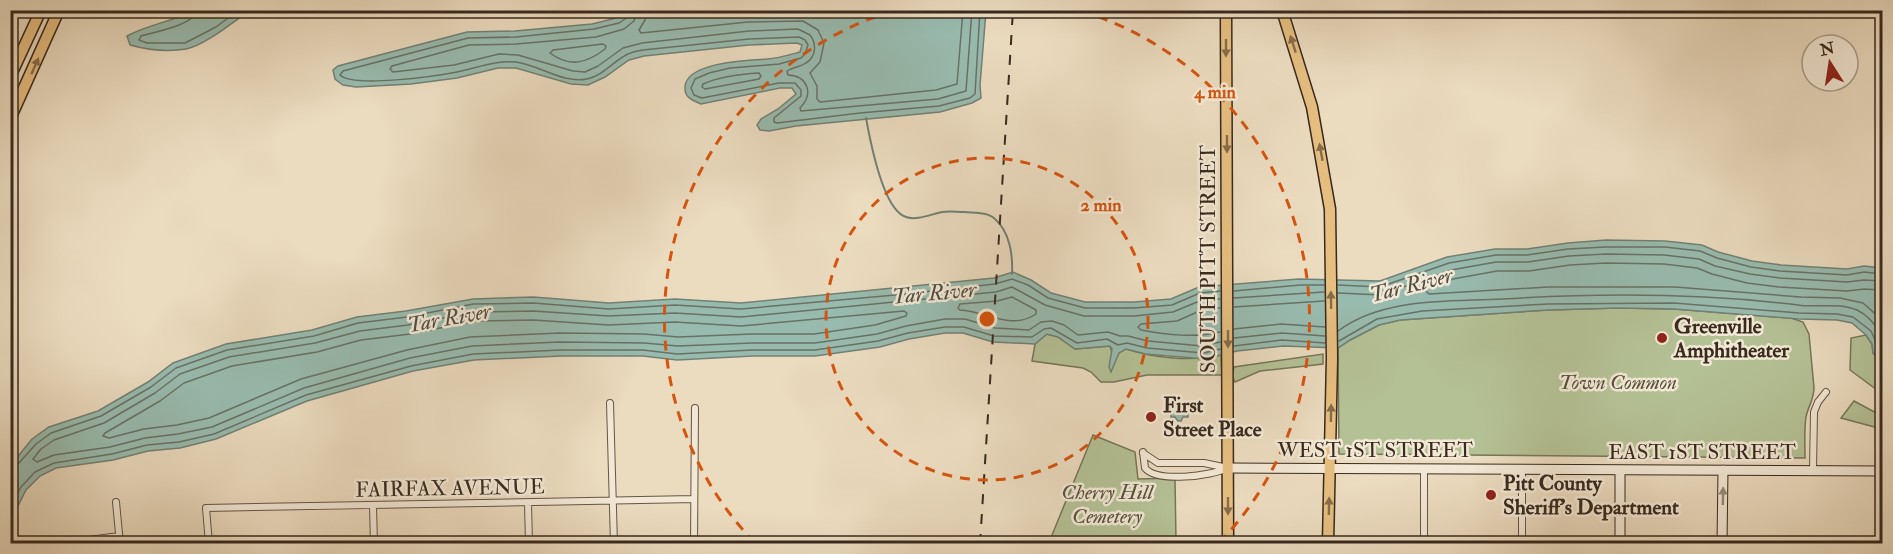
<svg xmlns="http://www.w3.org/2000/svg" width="1893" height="554" viewBox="0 0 1893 554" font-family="'IM FELL Double Pica',serif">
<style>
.green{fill:#b4c195;stroke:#76765a;stroke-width:1.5}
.water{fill:#98bbaf;stroke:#728175;stroke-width:1.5}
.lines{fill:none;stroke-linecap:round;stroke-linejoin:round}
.shore{stroke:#687266;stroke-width:1.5}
.stream{stroke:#728175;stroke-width:2}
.street-casing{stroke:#655646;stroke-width:8}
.secondary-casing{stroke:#382a1e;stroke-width:11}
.primary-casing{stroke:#382a1e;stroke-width:13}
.street{stroke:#f2e8d5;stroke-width:6}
.secondary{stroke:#f2e8d5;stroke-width:9}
.primary{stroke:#e6be80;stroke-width:10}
.rail{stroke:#382a1e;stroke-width:2;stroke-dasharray:10 10;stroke-linecap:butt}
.oneway{fill:#866d4a}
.oneway2{fill:#95897a}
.ring{fill:none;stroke:#d6540e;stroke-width:3;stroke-dasharray:10 8}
.poi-dot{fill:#8f2418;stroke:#f2e8d5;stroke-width:2}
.labels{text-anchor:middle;stroke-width:5;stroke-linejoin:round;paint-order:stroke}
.street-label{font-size:21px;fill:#382a1e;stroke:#f2e8d5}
.poi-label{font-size:21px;font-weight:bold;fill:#382a1e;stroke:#f2e8d5;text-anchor:start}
.park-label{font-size:21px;font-style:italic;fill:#57503c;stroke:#f2e8d5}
.water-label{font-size:22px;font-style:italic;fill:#504e42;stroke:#f2e8d5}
.centre{fill:#d6540e;stroke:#f2e8d5;stroke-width:3}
.ring-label{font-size:18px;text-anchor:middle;font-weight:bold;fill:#d6540e;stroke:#f2e8d5;stroke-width:5;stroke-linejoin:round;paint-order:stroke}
</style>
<rect width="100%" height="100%" fill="#ebdbbf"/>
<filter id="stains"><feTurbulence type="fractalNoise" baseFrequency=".00333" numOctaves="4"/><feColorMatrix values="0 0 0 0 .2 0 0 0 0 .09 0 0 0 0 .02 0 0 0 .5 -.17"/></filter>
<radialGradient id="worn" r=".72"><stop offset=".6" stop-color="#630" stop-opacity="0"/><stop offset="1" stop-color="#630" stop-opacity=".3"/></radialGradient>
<path class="green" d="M1618 308 1674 309 1791 318 1803 322 1809 334 1814 388C1814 399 1808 407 1806 417 1804 431 1805 445 1805 458L1339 454 1338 348 1350 340 1379 325 1400 320 1548 310Z
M1047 334 1058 337 1075 349 1110 346 1112 353 1117 356 1121 350 1126 349C1155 358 1191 362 1221 355L1222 375H1147L1114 382H1101L1091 372 1083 368 1032 361 1035 344Z
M1866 335 1872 344 1873 353 1882 364V397L1877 390 1850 370 1851 338Z
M1323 354V364L1260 371 1235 382 1232 376 1234 367Z
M1854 401 1882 416V429L1841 418Z
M1093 435 1135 452 1138 479 1175 478 1176 543H1053L1052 535Z"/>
<path class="water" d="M197 10 249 11C234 21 204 46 186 49 168 52 148 50 130 45L127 36C149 24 174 21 197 10Z
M627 11H986L980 85 981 98 972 103 940 112 796 126 769 131 760 130 757 125 761 119 778 109 796 94 792 88H780L701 104C694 101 685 98 685 89 683 62 749 60 767 59 779 58 789 55 800 52L802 45 797 43 749 45 644 56 629 60 605 77 588 85 571 84 516 68H498L457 78 411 84 356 87 343 85 335 79 333 70 338 66 467 32 515 31 592 24 616 18Z
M1606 240 1665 241 1702 245 1718 252 1752 261 1781 265 1847 269 1864 266 1882 268V364L1873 353 1872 344 1866 335 1852 323 1837 320 1799 319 1674 309 1618 308 1548 310 1400 320 1379 325 1350 340 1338 348 1283 346 1237 351 1204 359 1146 354 1126 349 1119 353 1111 372 1109 367 1112 349 1110 346 1075 349 1058 337 1047 334 1035 344 993 342 963 333H945L909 339 880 347 815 356H753L677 360 643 356H561L474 360 413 371 307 401 216 439 180 448 148 451 113 460 56 468 40 476 26 490 11 520V461L15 460 32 439 49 427 98 411 148 382 173 363 226 344 312 330 357 317 406 311 473 299 533 297 609 303 675 299 741 303 994 278 1013 272 1031 280 1051 293 1085 302H1134L1171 299 1199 287 1299 279 1380 281 1447 257 1495 249H1527L1568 243Z
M1171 411H1188V417H1183L1181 421H1178L1175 417H1171Z"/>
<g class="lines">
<path class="shore" d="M197 10C195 25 154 32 141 36L139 40 147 43H185L216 27 239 10
M629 10 628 17 619 23 594 29 516 37 468 38 343 71 340 75C353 88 437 76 457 72 477 68 496 60 516 62 539 65 563 84 587 79 602 76 613 62 626 55 631 52 637 51 643 50L749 39 799 37 805 40 808 45 805 54 801 58 779 64 730 68 709 73 695 79 691 88 694 95 702 98 779 83H795L801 90V96L774 118V122L777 123 860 113 939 106 970 98 975 94 980 10
M637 10 634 21 624 29 596 37 516 44 469 45 392 66 390 69 393 72 454 65 499 54 518 55 573 71 585 72 598 66 623 48 642 43 749 31 798 29 810 35C817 44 816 57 806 63 800 67 793 67 787 71L788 75C808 76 814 94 800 108L801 111 938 99 966 91 972 10
M646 10 645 20 639 30 641 33 748 22 803 21 818 30 824 43 820 62 810 73 817 86V99L820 102 936 90 957 84 963 10
M603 44 606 46 605 49C587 63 570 68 550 53L553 50Z
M759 73 761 76 759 79 705 89 702 87 703 84C721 76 740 74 759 73Z
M1338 285 1380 287 1449 263 1496 255H1527L1568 249 1606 247H1665L1700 251 1717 258 1751 267 1780 271 1847 275 1864 272 1882 274
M1882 290 1864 289 1847 291 1779 287 1747 283 1712 274 1697 268 1664 264 1606 263 1570 265 1529 271H1497L1453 279 1427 288 1426 291 1429 294 1548 287H1675L1801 297 1840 298 1863 303 1882 320
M1234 291 1300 285H1324
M1338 293 1381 295 1451 270 1496 262H1528L1569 256 1606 254 1664 255 1699 259 1715 266 1750 274 1780 278 1847 282 1864 280 1882 281
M1012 297 1036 310V314C1011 331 986 311 960 310L958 308 960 304 997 301Z
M1234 298 1324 292
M1220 299 1202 300 1173 312 1134 316H1084L1045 305 1012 287 996 292 741 317 675 313 609 316 533 311 474 312 408 325 360 331 315 343 229 357 180 374 155 393 104 423 54 440 41 449 33 459 37 462 54 455 110 447 145 438 178 434 212 427 304 388 410 358 472 346 560 342 644 343 678 346 752 343H815L877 334 906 326 945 319H965L995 328 1029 330 1041 322 1052 321 1064 325 1078 335 1108 332 1120 336H1128L1148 341 1202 346 1220 342
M1234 307 1324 301
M1220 308 1204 309 1177 321 1141 324 1138 327 1141 330C1168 335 1194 338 1220 332
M904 311 907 313 906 316 875 325 814 334H752L678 337 644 334 560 333 470 337 407 350 301 379 209 418 177 425 144 429 109 438 103 436 105 433 160 401 184 383 232 366 317 352 361 340 410 334 475 321 533 320 609 325 675 322 741 326Z
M1234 329 1281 324 1325 327
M1338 331C1384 297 1448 302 1502 299 1600 293 1700 293 1798 305 1817 308 1839 302 1857 310 1868 315 1877 327 1882 336
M1234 338 1282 333 1325 336
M1339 341 1377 319 1422 311 1548 304 1674 303 1799 313 1837 314 1853 317 1871 331 1882 355
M1234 346 1282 340 1325 343
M10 466 18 464 36 444 51 433 101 416 151 387 176 368 227 350 314 336 358 323 407 317 473 304 533 303 609 309 675 305 741 309 895 295 995 284 1012 279 1028 285 1048 298 1085 308H1134L1172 305 1200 293 1220 291
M10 508 21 487 35 472 54 463 112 454 147 445 179 442 214 434 306 395 411 366 473 354 560 350H643L677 354 752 350H815L878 341 908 333 945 327H964L994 336 1032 337 1044 329 1051 328 1077 343 1107 339 1118 345 1127 343 1147 348 1203 353 1221 349"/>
<path class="stream" d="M866 118C870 140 883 210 906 217 917 221 931 214 942 212 949 211 957 212 965 212 974 213 988 212 995 219 1010 232 1013 256 1012 274
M1874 544 1882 501"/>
<g class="street-casing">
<path id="street" d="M610 403 614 544
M1143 452 1145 468C1157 483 1211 476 1228 468
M1143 453 1158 463H1204L1228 468
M1522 469V544
M1813 470 1814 412 1818 402 1826 392
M116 502 120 544
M528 503 529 544
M373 506 374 544
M59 544 119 536
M209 544 206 508 694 499
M694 544 695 408
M1424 544V469"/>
</g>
<g class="secondary-casing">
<path id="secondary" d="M1228 468 1882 471
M1620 470V544
M1722 544 1723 470"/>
</g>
<g class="primary-casing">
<path id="primary" d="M1226 10 1228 544
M1282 10 1312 107 1330 209 1332 358 1328 544
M10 77 41 10
M10 119 59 10"/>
</g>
<use href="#street" class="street"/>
<use href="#secondary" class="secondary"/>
<use href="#primary" class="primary"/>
<path class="rail" d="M980 544 1013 10"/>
</g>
<defs><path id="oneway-solid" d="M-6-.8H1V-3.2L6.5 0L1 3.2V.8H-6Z" transform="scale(1.5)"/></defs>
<g class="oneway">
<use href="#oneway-solid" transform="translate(1293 44) rotate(-108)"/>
<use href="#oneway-solid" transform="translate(1226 48) rotate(90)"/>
<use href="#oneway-solid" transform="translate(35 66) rotate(-66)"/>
<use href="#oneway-solid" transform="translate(1227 144) rotate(90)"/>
<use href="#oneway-solid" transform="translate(1321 152) rotate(-100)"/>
<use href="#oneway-solid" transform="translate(1331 300) rotate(-91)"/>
<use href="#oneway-solid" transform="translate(1228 339) rotate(90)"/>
<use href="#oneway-solid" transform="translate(1331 413) rotate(-89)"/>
<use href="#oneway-solid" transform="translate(1228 506) rotate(90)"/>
<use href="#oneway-solid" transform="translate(1329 506) rotate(-89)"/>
</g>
<use class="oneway2" href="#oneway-solid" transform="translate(1723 496) rotate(-89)"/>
<g class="ring">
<circle cx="987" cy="319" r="161"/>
<path d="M755 543A322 322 0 0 1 893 11M1081 11A322 322 0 0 1 1219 543"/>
</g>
<g class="poi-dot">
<circle cx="1662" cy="338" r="6"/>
<circle cx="1151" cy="417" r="6"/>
<circle cx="1491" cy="495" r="6"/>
</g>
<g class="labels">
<g class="street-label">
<text transform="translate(1208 259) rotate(-90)" y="7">SOUTH PITT STREET</text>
<text x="1375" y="457">WEST 1ST STREET</text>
<text x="1702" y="459">EAST 1ST STREET</text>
<text transform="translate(450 488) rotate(-1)" y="7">FAIRFAX AVENUE</text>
</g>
<g class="poi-label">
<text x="1674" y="333">Greenville<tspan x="1674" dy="24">Amphitheater</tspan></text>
<text x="1163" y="412">First<tspan x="1163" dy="24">Street Place</tspan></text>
<text x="1503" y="490">Pitt County<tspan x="1503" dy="24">Sheriff's Department</tspan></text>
</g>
<g class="park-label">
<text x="1618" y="389">Town Common</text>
<text x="1107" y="499">Cherry Hill<tspan x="1107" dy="24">Cemetery</tspan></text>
</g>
<g class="water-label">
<text transform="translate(1411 284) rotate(-14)" y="8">Tar River</text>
<text transform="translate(934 292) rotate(-5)" y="8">Tar River</text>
<text transform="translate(449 317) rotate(-10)" y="8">Tar River</text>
</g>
</g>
<circle cx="987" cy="319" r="9" class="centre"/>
<g class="ring-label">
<text x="1215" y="98">4 min</text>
<text x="1101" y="211">2 min</text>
</g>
<rect width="1893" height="554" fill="none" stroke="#ebdbbf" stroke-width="36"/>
<rect x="12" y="12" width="1869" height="530" fill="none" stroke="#382a1e" stroke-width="3"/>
<rect x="18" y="18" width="1857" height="518" fill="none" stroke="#382a1e" stroke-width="1.5"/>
<g transform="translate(1830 63) rotate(348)"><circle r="28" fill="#f2e8d5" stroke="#a89c8c" stroke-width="1.5"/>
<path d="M0-4.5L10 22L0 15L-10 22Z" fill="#8f2418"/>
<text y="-9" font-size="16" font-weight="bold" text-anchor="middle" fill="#382a1e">N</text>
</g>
<rect width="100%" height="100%" filter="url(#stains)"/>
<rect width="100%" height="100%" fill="url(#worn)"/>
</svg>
